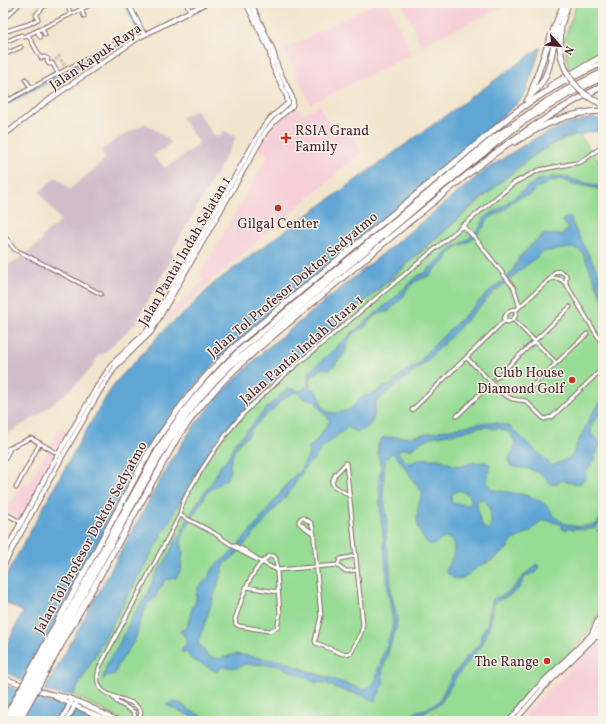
<svg xmlns="http://www.w3.org/2000/svg" width="606" height="724" viewBox="0 0 606 724" font-family="Vollkorn,serif">
<style>
.built{fill:#f6cfd8}
.industrial{fill:#d1bdca}
.green{fill:#97dc94;stroke:#707e60}
.water{fill:#5ea6d5;stroke:#546280;fill-rule:evenodd}
.lines{fill:none;stroke-linecap:round;stroke-linejoin:round}
.canal{stroke:#5ea6d5;stroke-width:3}
.street-tunnel{stroke:#d0bdad;stroke-width:3;stroke-dasharray:3 1.5;stroke-linecap:butt}
.street-casing{stroke:#856464;stroke-width:5}
.secondary-casing{stroke:#856464;stroke-width:6}
.highway-casing{stroke:#856464;stroke-width:7}
.street{stroke:#fff;stroke-width:3}
.secondary{stroke:#fff;stroke-width:4}
.highway{stroke:#fff;stroke-width:5}
.highway-bridge-casing{stroke:#856464;stroke-width:7;stroke-linecap:butt}
.highway-bridge{stroke:#fff;stroke-width:5}
.poi-dot{fill:#c8321e;stroke:#f7f3e8;stroke-width:1.5}
.labels{text-anchor:middle;stroke-width:3;stroke-linejoin:round;paint-order:stroke}
.street-label{font-size:14px;fill:#4a1f2b;stroke:#f7f3e8}
.poi-label{font-size:14px;fill:#4a1f2b;stroke:#f7f3e8;text-anchor:end}
</style>
<rect width="100%" height="100%" fill="#f7f3e8"/>
<filter id="ink" filterUnits="userSpaceOnUse"><feTurbulence type="fractalNoise" baseFrequency=".025" numOctaves="2"/><feDisplacementMap in="SourceGraphic" scale="8" xChannelSelector="R" yChannelSelector="G"/><feConvolveMatrix kernelMatrix="1 2 1 2 8 2 1 2 1" color-interpolation-filters="sRGB"/></filter>
<filter id="wash" filterUnits="userSpaceOnUse"><feTurbulence type="fractalNoise" baseFrequency=".012" numOctaves="4" result="noise"/><feDisplacementMap in="SourceGraphic" scale="16" xChannelSelector="R" yChannelSelector="G"/><feGaussianBlur stdDeviation="0.9" result="paint"/><feColorMatrix in="noise" values="0 0 0 0 0 0 0 0 0 0 0 0 0 0 0 0 0 1.4 0 .05"/><feComposite in="paint" operator="in"/></filter>
<g filter="url(#wash)">
<rect width="100%" height="100%" fill="#f2e5cd"/>
<path class="built" d="M376 3H388L412 54 311 104 284 49Z
M402 3H512L421 45Z
M320 105 331 131 347 126 362 152 210 282 169 320 165 317 204 281 203 278 200 275 268 156 259 149 273 126 296 106 302 114Z
M60 428 68 433 21 519 3 510V501L10 505 22 483 28 485Z
M597 643 603 645V721H520L536 702Z"/>
<path class="industrial" d="M196 110 213 134 219 137 224 130 236 138 171 253 174 254 135 324 102 355 99 354 92 368 70 390 37 416 3 436V267L19 259 43 240 41 237 61 221 39 192 56 177 70 189 106 159 101 151 114 141 145 123 167 138 171 143 153 156 165 168 197 146 199 143 181 117Z"/>
<path class="green" d="M577 3H603V49L569 72 564 40Z
M579 134 603 167V526L597 534 603 541C603 563 606 592 598 613 590 637 570 652 552 669 535 685 519 701 506 721H445L435 712 429 721H124L73 695 201 464 250 403 502 181C528 160 546 143 579 134Z"/>
<path class="water" d="M541 47 526 92 519 102 422 188 223 355 202 378 168 419 152 446 24 681 3 671V641L8 642 23 612 3 601V581L81 439 114 384 166 328 188 310 213 284 256 252Z
M591 118 603 119V131L591 132 567 137 554 143 530 158 478 201 250 403 201 464 73 695 59 694 44 691 172 459 195 424 226 388 265 350 484 171 530 141 562 126Z
M563 176 574 180 603 187V190L585 186H577L561 179 550 181 545 185 536 188 530 195 519 197 509 204 507 208 488 219 484 227 469 242 458 246 448 255 446 261 433 271 431 275 414 282 406 291 404 296 389 311 376 315 370 320 365 327 352 334 346 347 345 353 330 370 323 368 311 377 310 388 318 392 322 405 328 412 335 413 350 410 360 398 376 392 384 387 389 386 402 374 420 363 426 353 495 286 503 281 512 272 520 256 526 251 533 243 545 234 554 235H562L568 228 562 220 566 218 571 217 572 223 600 276 601 292 603 295V301L583 253 577 249 570 248 543 252 495 291 426 362 375 402C375 418 373 427 357 432L348 427 320 449V452L304 469 290 492 233 558 225 563 198 643 209 657 219 659 236 654 287 662 300 668 364 690 376 681 378 669 391 632 393 621 388 591 380 504 379 480 381 468 378 454V445L382 438 392 437H409L487 422 497 423 510 427 552 466 571 457 592 413 603 400V410L592 423 591 433 600 443C598 454 591 465 585 474L587 477 579 484 566 482 564 480 552 485 540 473 529 469 510 466 509 457 514 449 515 443 510 433 499 428C491 430 491 427 484 427 477 427 469 430 462 432 442 436 428 434 412 449H400L398 453 405 461 412 463 418 459H439L453 465 460 466 466 465 469 463 486 462 490 464C492 475 482 475 491 489 505 493 520 492 534 498 538 500 544 503 547 506 550 509 551 513 554 516 569 529 580 527 597 524L603 513V518L596 528 584 530 576 528 573 530 567 528 566 530 562 529 563 526 560 524 545 520 541 521 531 531 513 540 508 548 493 560 481 565 463 578 458 579 453 578 446 572C446 567 449 565 451 560 454 555 454 550 454 544L449 538C438 538 439 544 431 545 413 533 415 511 423 493 410 480 407 465 392 453L385 460 383 493 387 519 386 543 390 566 391 591 397 619 396 628 382 672 384 684 375 701 369 700 366 696 344 691 326 683 315 682 310 679 279 666 271 665 245 664 237 668 222 667 217 672 190 658 187 652H182L181 649 186 644V638L180 631 187 627 192 608 195 603 198 588 208 578 214 567 232 552 255 526 291 479 299 472 309 455V447L314 444 330 420 323 413 315 400 304 399 300 394 295 392 281 400 272 411 268 413 251 430 248 436 241 441 234 451 230 464V471L226 480 217 485 207 493 183 533 181 544 183 551 181 570 176 578 165 580 154 599 150 602 147 605 140 621 135 640 118 665 115 674 107 676 103 680C105 668 109 657 117 648L134 614 148 594 154 577 167 559 175 541 181 533 183 528 198 501 212 482 222 463C229 460 231 448 235 442 238 439 242 437 244 434 258 418 272 401 289 388L300 391 308 386V373L341 343 349 335 392 300 416 277 424 273 452 248 468 239 481 226 485 217 499 209 526 188 536 181 552 177ZM459 490 466 493 470 496 471 502 469 505 452 503 451 499 453 493ZM480 499C491 500 491 516 491 525L487 530C480 526 477 511 477 502Z
M536 564 539 566 536 573H533L526 576 519 588 509 596 497 601 494 604 490 625 482 646 456 677 441 703 425 712 421 721H408L410 717 417 711 426 709 439 701 453 674 460 667 466 656H468C474 652 475 647 480 643L481 635 487 624 493 599C512 592 511 590 524 575 528 571 533 570 536 564Z
M3 684 38 699 81 711 104 721H22L3 713Z
M174 702 182 704 189 710 212 721H202L166 705 167 704Z"/>
<g class="lines">
<path class="canal" d="M3 105 140 34 125 3"/>
</g>
</g>
<g filter="url(#ink)">
<g class="lines">
<path class="street-tunnel" d="M52 63 59 56 66 69"/>
<g class="street-casing">
<path id="street" d="M66 3 71 14
M186 3 190 11
M81 9 84 16
M3 21C7 14 15 10 20 3
M42 28 45 35
M37 31 40 37
M3 32 29 24 38 19 36 15 43 7 50 3
M28 35 41 58 45 57 48 59 47 61 49 64 52 63 58 73
M3 43 21 35 24 37 94 3
M3 44 8 53 21 47
M25 79 31 88
M3 90 9 100
M3 103 133 34 138 38
M462 225 475 238 514 288 519 305
M3 234 14 249 101 294
M550 279 555 272 560 271 566 275V284
M514 309 516 310C517 316 513 320 508 322L504 321C504 315 509 310 514 309Z
M516 310 550 279C557 277 562 279 566 284L603 345
M513 319 556 363
M467 358 503 394 512 399 526 401 544 419 552 417 603 368
M496 378 570 307
M526 392 587 334
M412 410 504 321
M457 416 491 383
M3 451 10 448
M3 462 11 447 31 438 60 455
M16 488 40 443
M3 512 22 523
M180 515 214 533 242 552 277 570 338 565
M599 533 603 528
M314 534 299 523V521L301 518H304L311 523 313 528 321 616 315 641 316 643 343 654 351 653 361 633 363 625 346 463 335 475 332 482 334 486 350 496
M234 545 244 550 256 558
M269 556H274L276 559 280 614 277 628 269 631 239 626 236 624 235 619C243 597 249 571 269 556Z
M338 565 340 559 355 556
M338 565C343 573 349 571 357 570
M246 587 278 592
M591 635 597 633 603 635
M595 637 603 639
M113 697 117 702 134 712 135 717 134 721
M139 721 141 712C133 692 89 705 99 668L180 515C181 502 189 491 196 479 211 454 228 429 249 408 260 397 272 387 283 376L514 183 539 170 581 162 603 146"/>
</g>
<g class="secondary-casing">
<path id="secondary" d="M128 3 144 35
M3 136 46 102 138 38 206 3
M3 556 51 467 97 387 112 364 147 331 262 129 271 118 288 103 287 97 273 67 269 49 246 3
M3 566 62 457 99 392 116 366 151 332 266 131 275 121 292 106 293 102 292 97 278 68 272 48 251 3
M3 678 26 686
M34 689C43 693 52 694 61 696 77 699 104 714 119 721
M55 697 110 721
M61 721 71 702
M66 721 76 704
M509 721 538 687 591 635 599 618 603 600
M515 721 544 687 595 637 603 618"/>
</g>
<g class="highway-casing">
<path id="highway" d="M600 3 603 7
M560 48 561 26 568 3
M550 86 603 56
M531 95C552 77 551 53 557 28
M527 101 530 96 548 44 564 3
M515 142C543 124 569 112 603 111
M25 682 149 452C176 409 207 371 245 337L513 114C541 93 571 77 603 63
M29 684 158 450C182 410 206 383 240 350L495 137 546 102 568 89 603 72
M33 686C63 632 92 578 122 524 154 466 181 411 231 365L429 197 521 123 567 95 603 77
M37 688 177 438C199 405 226 376 256 350 305 309 354 268 403 227 467 174 527 123 603 86"/>
</g>
<use href="#street" class="street"/>
<use href="#secondary" class="secondary"/>
<use href="#highway" class="highway"/>
<g class="highway-bridge-casing">
<path id="highway-bridge" d="M560 48C563 74 578 95 603 104
M3 721 25 682
M8 721 29 684
M14 721 33 686
M19 721 37 688"/>
</g>
<use href="#highway-bridge" class="highway-bridge"/>
</g>
</g>
<g class="poi-dot">
<path d="M284 132h4v4h4v4h-4v4h-4v-4h-4v-4h4z"/>
<circle cx="278" cy="208" r="4"/>
<circle cx="572" cy="380" r="4"/>
<circle cx="547" cy="661" r="4"/>
</g>
<g class="labels">
<g class="street-label">
<text transform="translate(95 56) rotate(-34)" y="5">Jalan Kapuk Raya</text>
<text transform="translate(184 251) rotate(-60)" y="5">Jalan Pantai Indah Selatan 1</text>
<text transform="translate(292 284) rotate(-40)" y="5">Jalan Tol Profesor Doktor Sedyatmo</text>
<text transform="translate(301 349) rotate(-41)" y="5">Jalan Pantai Indah Utara 1</text>
<text transform="translate(90 537) rotate(-61)" y="5">Jalan Tol Profesor Doktor Sedyatmo</text>
</g>
<g class="poi-label">
<text x="295" y="135" text-anchor="start">RSIA Grand<tspan x="295" dy="16">Family</tspan></text>
<text x="278" y="228" text-anchor="middle">Gilgal Center</text>
<text x="564" y="377">Club House<tspan x="564" dy="16">Diamond Golf</tspan></text>
<text x="539" y="666">The Range</text>
</g>
</g>
<rect width="606" height="724" fill="none" stroke="#f7f3e8" stroke-width="16"/>
<g transform="translate(560 46) rotate(117)" stroke="#f7f3e8" stroke-width="3" paint-order="stroke">
<path d="M0-3L7 15L0 10L-7 15Z" fill="#4a1f2b"/>
<text y="-6" font-size="11" font-weight="bold" text-anchor="middle" fill="#4a1f2b">N</text>
</g>
</svg>
